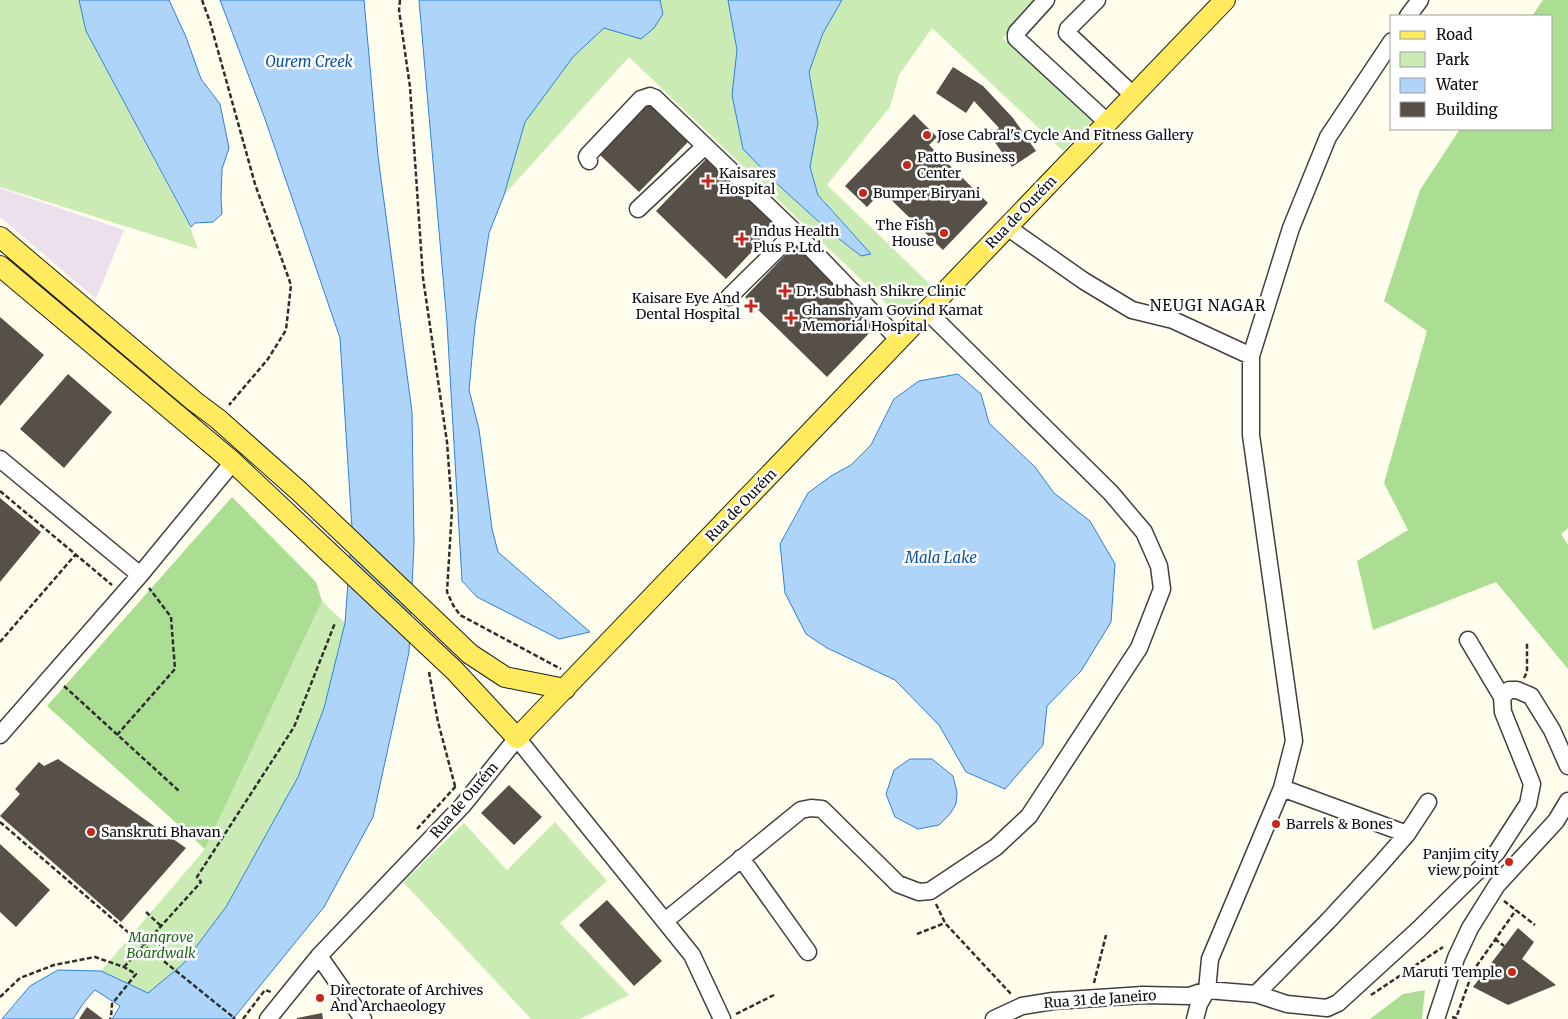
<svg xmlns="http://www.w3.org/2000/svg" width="1568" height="1019" viewBox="0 0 1568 1019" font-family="Merriweather,serif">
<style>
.industrial{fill:#ece0ec}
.green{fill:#caecb4}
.forest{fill:#abde92}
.water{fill:#aed4fa;stroke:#3080d6}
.building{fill:#565048}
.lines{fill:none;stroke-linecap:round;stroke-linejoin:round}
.minor-casing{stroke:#404040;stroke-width:19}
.major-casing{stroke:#1e1e1e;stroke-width:22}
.path{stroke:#2f2f2f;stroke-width:2.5;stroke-dasharray:5 2.5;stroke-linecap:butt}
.minor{stroke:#fff;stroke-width:16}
.major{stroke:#ffeb5d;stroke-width:20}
.path-bridge{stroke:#2f2f2f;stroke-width:2.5;stroke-dasharray:5 2.5;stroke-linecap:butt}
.poi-dot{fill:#c6281c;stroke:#fff;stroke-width:2}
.labels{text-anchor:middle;stroke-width:5;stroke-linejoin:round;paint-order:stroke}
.poi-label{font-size:14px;fill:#0d0d0d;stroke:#fff;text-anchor:start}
.street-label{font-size:14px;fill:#0d0d0d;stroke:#fff}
.park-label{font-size:14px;font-style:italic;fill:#206919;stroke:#fff}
.water-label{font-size:15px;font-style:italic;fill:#0e52a7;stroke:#fff}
.neighbourhood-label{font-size:15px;letter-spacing:1px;fill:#0d0d0d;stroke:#fff}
</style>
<rect width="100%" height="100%" fill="#fffeed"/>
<path class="industrial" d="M0 188 124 230 96 299 0 217Z"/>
<path class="green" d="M0 0H79L86 31 190 227 198 249 0 187Z
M660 0H728L737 50 732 95 743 149 775 182 829 231 861 256 871 254 818 194 810 167 818 123 809 72 823 33 842 0H1037L1003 38 1093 121 1063 151 932 28 899 75 890 107 827 185 933 287 899 316 629 57 504 195 525 121 573 57 604 28 663 14Z
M322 601 345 623 324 708 298 777 226 907 183 964 148 993 101 971 205 849Z
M555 822 607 881 560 923 629 995 580 1019H531L403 882 464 823 507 870Z"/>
<path class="forest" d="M1543 0H1568V528L1561 534 1568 545V669L1496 582 1373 630 1357 561 1408 530 1384 483 1427 331 1384 301 1420 190 1460 129H1552V16H1532Z
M232 497 316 582 322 601 205 849 47 706Z
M1425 990 1422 1019H1370L1403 994Z"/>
<path class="water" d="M79 0H169L186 37 201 79 220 104 229 148 222 169 221 199 222 214 213 222 195 223 191 227 86 31Z
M220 0H364L378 156 412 412 414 543 409 652 373 817 324 907 233 1019H112L120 1006 95 990 85 1001 73 1019H2L30 986 58 970 101 971 148 993 183 964 226 907 298 777 324 708 345 623 352 528 340 338 265 119Z
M419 0H660L663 14 654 28 641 39 604 28 573 57 525 122 504 195 489 233 475 325 469 390 479 429 492 529 498 552 590 632 559 639 477 597 462 581 447 323Z
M728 0H842L823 33 809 72 818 123 810 167 818 195 871 254 861 256 829 231 775 182 743 149 732 95 737 50Z
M958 374 981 394 989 423 1035 467 1054 493 1090 521 1115 564 1111 622 1081 671 1047 706 1043 745 1005 789 966 772 939 725 895 680 827 648 806 634 785 593 780 544 808 493 831 476 851 465 871 445 894 399 919 381Z
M910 759H932L953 776 957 792 956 804 950 814 939 825 918 829 895 817 886 794 894 770Z"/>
<path class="building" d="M953 67 983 86 1013 118 1036 151 1012 167 990 135 999 128 974 101 966 113 936 93Z
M648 102 689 141 639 192 599 154Z
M914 114 937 137 929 145 988 203 943 250 882 191 867 207 845 186Z
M708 157 778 224 726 279 656 211Z
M797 243 879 323 827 377 745 297Z
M0 317 44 355 0 406Z
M68 374 112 412 64 468 20 429Z
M0 498 41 532 0 582Z
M58 759 186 848 121 922 0 816 20 794 15 789 39 762 44 766Z
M509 785 542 817 514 845 481 813Z
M0 844 50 890 16 927 0 912Z
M607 900 662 961 634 986 579 925Z
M1518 928 1534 942 1522 959 1556 985 1508 1005 1473 987Z
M87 1007 103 1019H79Z
M322 1013 323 1019H297V1018Z"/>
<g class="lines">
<g class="minor-casing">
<path id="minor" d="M1046 0 1017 32 1016 34V38L1107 122
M1097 0 1068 29 1067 33 1133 95
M1408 16 1420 0
M589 161 587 157 588 155 641 99 650 96 655 98 795 232 899 340
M638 209 705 146
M1007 227 1084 281 1132 310 1173 320 1251 356
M729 297 795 232
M0 459 140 575
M1468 640 1502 697
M0 735 140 575 233 462
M1282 788 1407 834
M741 858 808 952
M665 921 801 810 811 808 822 809 898 884 919 892 930 891 996 847 1029 816 1139 648 1162 589 1159 566 1144 532 1111 493 927 311
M319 956 363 1019
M1256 994 1328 921 1379 866 1407 834 1428 802
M268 1019 319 956 463 805 517 738 692 955 722 1019
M994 1019 1022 1006 1053 1001 1143 995 1189 996 1207 990 1256 994 1287 1004 1327 1008 1338 1003 1418 930 1497 852 1528 804 1532 784 1503 712 1502 697 1509 690H1517L1531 696 1552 730 1568 766
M1195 1019 1199 1004 1207 990 1210 959 1282 788 1294 741 1251 435V356L1291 228 1328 137 1392 41
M1436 1019 1456 958 1470 928 1497 885 1556 821 1568 801"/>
</g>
<g class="major-casing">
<path id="major" d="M0 237 194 401 218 419 300 492 470 654 505 677 565 689
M0 266 233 462 455 671 517 738 1225 0"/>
</g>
<path class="path" d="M202 0 210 22 255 184 291 285 286 330 268 359 229 405
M400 0 399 10 410 87 423 278 447 442 452 509 447 592 453 605 460 615 561 669
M0 491 112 585
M0 642 76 554
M429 672 438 722 455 786
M1524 678 1527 672V643
M64 686 179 791
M117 735 175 669 171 617 149 588
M0 822 129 933
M417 829 456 786
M1504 901 1535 925
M936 904 945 923 1011 994
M146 912 162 927
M917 934 945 923
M1495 939 1504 946
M124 967 201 882 197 877 294 727 335 623
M1094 983 1106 935
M1371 995 1443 947
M0 997 20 978 54 965 95 957 124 967 136 974 112 1004 111 1017 110 1019
M736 1014 776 994
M233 1017 235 1019
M1452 1017 1456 1018 1473 971 1516 910
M243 1019 265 990 271 992"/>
<use href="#minor" class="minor"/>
<use href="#major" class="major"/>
<path class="path-bridge" d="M129 933 233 1017"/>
</g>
<g class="poi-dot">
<circle cx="927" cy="135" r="5"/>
<circle cx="907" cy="165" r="5"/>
<path d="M705.5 173.5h5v5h5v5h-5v5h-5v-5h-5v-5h5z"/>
<circle cx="863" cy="193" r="5"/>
<circle cx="944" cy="233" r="5"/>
<path d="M739.5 231.5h5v5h5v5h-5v5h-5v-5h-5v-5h5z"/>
<path d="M782.5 283.5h5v5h5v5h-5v5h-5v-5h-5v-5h5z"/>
<path d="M748.5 298.5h5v5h5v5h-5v5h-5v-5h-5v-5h5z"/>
<path d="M788.5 310.5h5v5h5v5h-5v5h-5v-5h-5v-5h5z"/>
<circle cx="1276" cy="824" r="5"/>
<circle cx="91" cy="832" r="5"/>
<circle cx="1509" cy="862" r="5"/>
<circle cx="1512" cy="972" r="5"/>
<circle cx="320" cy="998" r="5"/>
</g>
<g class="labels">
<g class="poi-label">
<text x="937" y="140">Jose Cabral's Cycle And Fitness Gallery</text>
<text x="917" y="162">Patto Business<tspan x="917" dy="16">Center</tspan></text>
<text x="719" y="178">Kaisares<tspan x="719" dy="16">Hospital</tspan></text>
<text x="873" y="198">Bumper Biryani</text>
<text x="934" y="230" text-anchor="end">The Fish<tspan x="934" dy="16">House</tspan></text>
<text x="753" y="236">Indus Health<tspan x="753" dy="16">Plus P. Ltd.</tspan></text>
<text x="796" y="296">Dr. Subhash Shikre Clinic</text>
<text x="740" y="303" text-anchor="end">Kaisare Eye And<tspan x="740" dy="16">Dental Hospital</tspan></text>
<text x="802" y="315">Ghanshyam Govind Kamat<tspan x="802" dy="16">Memorial Hospital</tspan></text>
<text x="1286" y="829">Barrels &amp; Bones</text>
<text x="101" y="837">Sanskruti Bhavan</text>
<text x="1499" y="859" text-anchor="end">Panjim city<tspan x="1499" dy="16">view point</tspan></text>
<text x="1502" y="977" text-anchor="end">Maruti Temple</text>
<text x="330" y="995">Directorate of Archives<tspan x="330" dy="16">And Archaeology</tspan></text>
</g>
<g class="street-label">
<text transform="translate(1021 212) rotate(-46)" y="5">Rua de Ourém</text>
<text transform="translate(741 505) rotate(-46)" y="5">Rua de Ourém</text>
<text transform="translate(464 800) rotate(-49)" y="5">Rua de Ourém</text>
<text transform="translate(1100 999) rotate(-4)" y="5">Rua 31 de Janeiro</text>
</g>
<g class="park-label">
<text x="161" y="942">Mangrove<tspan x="161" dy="16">Boardwalk</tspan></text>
</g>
<g class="water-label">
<text x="309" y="67">Ourem Creek</text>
<text x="941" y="563">Mala Lake</text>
</g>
<g class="neighbourhood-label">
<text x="1208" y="311">NEUGI NAGAR</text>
</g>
</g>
<rect x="1390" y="15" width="162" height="115" fill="#ffffff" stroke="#9e9e9e"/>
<rect x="1400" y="31" width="25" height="8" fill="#ffeb5d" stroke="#9e9e9e"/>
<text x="1436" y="40" font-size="15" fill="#0d0d0d">Road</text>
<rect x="1400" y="52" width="25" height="15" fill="#caecb4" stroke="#9e9e9e"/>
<text x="1436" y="65" font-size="15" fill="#0d0d0d">Park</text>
<rect x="1400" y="78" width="25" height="15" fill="#aed4fa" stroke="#9e9e9e"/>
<text x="1436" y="90" font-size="15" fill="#0d0d0d">Water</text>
<rect x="1400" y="102" width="25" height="15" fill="#565048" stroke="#9e9e9e"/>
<text x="1436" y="115" font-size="15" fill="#0d0d0d">Building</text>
</svg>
